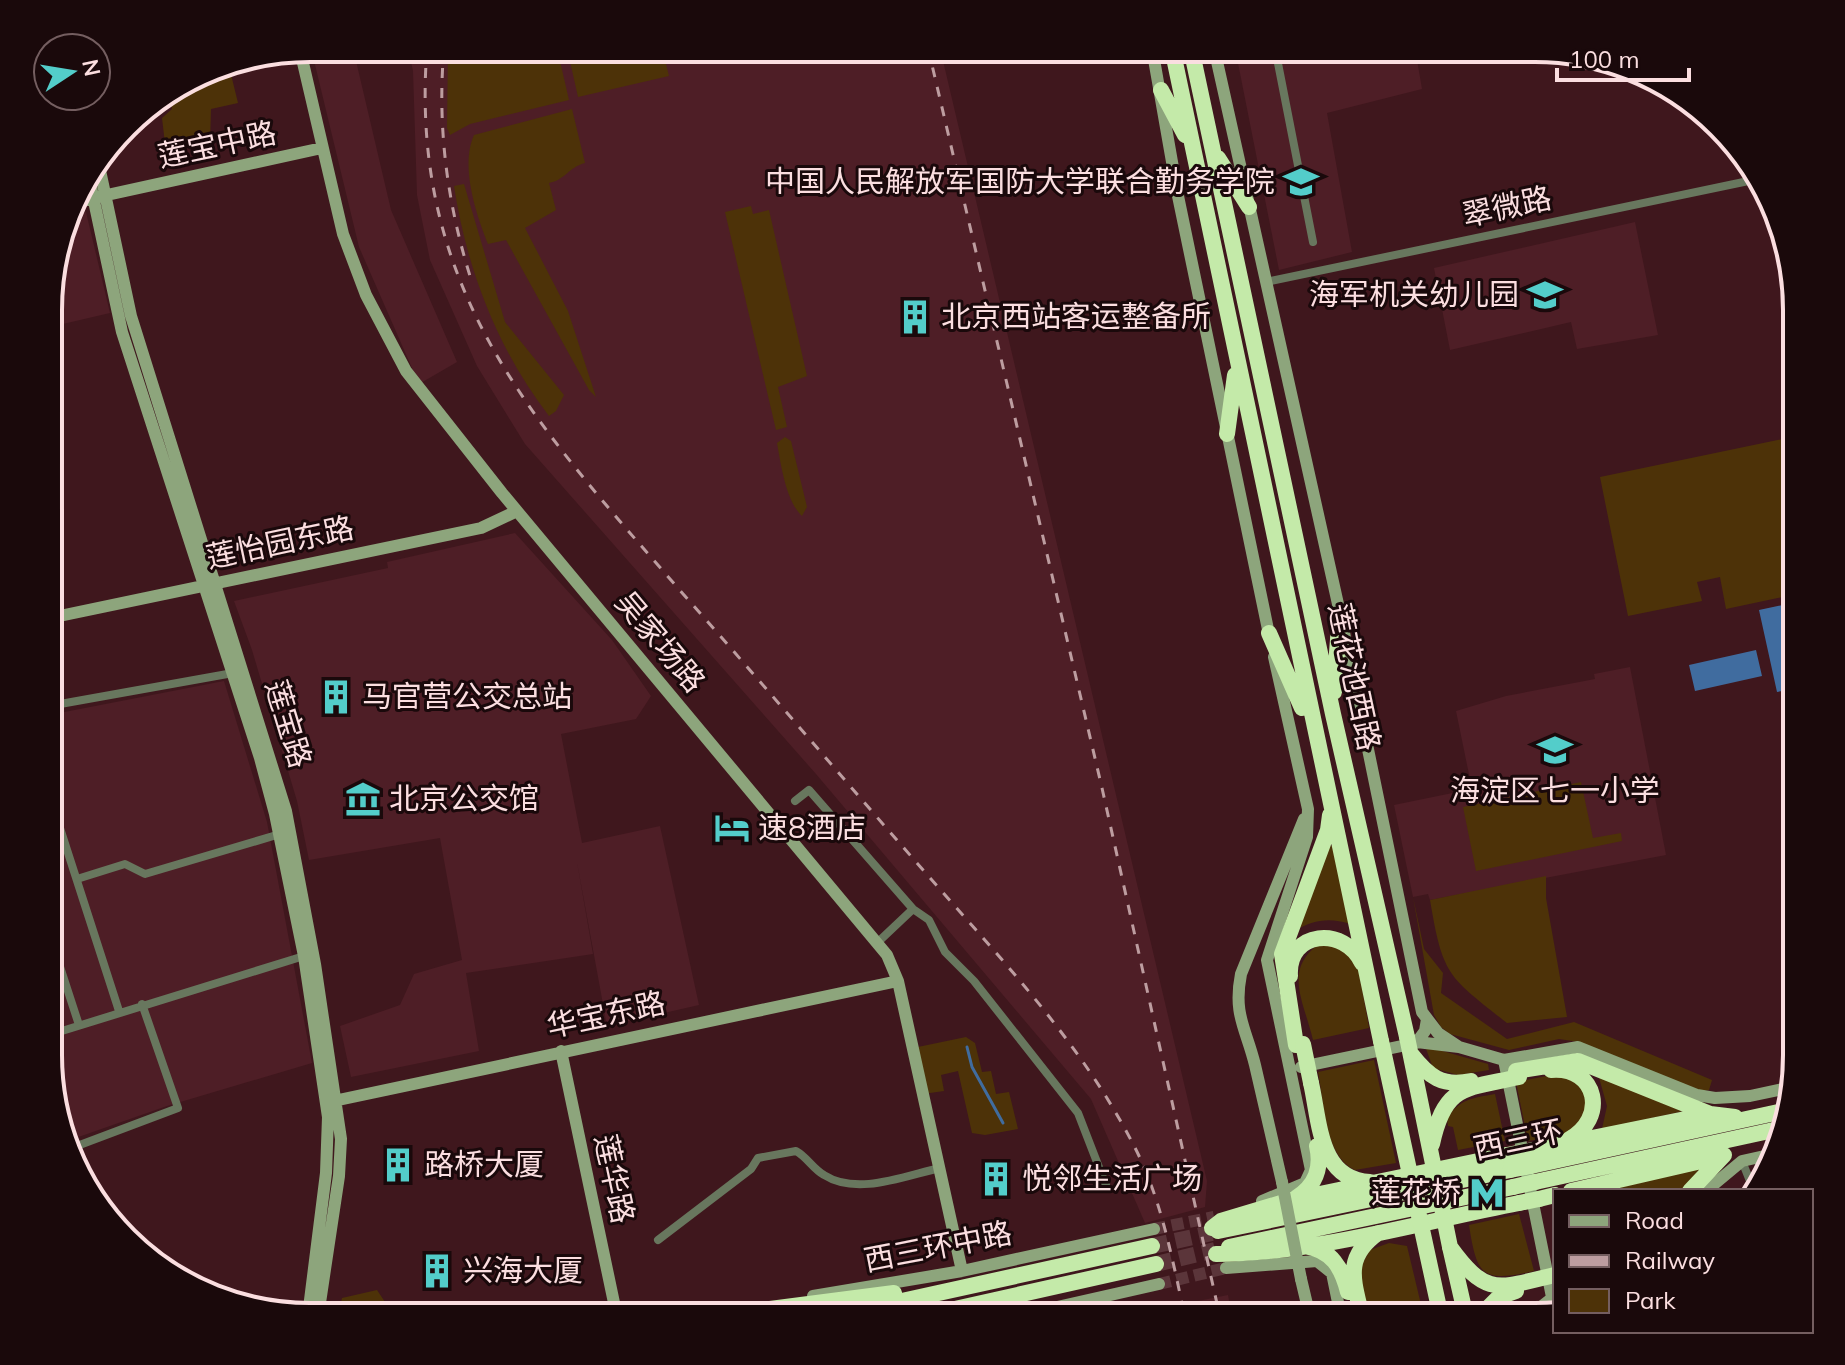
<svg xmlns="http://www.w3.org/2000/svg" width="1845" height="1365" viewBox="0 0 1845 1365" font-family="Mulish,'Noto Sans SC',sans-serif">
<style>
.built{fill:#4e1e26}
.green{fill:#4d3208}
.water{fill:#406c9f}
.lines{fill:none;stroke-linecap:round;stroke-linejoin:round}
.stream{stroke:#406c9f;stroke-width:3}
.secondary-tunnel{stroke:#5b353a;stroke-width:12;stroke-dasharray:12 6;stroke-linecap:butt}
.highway-tunnel{stroke:#5b353a;stroke-width:16;stroke-dasharray:16 8;stroke-linecap:butt}
.street{stroke:#68775e;stroke-width:8}
.secondary{stroke:#8da57c;stroke-width:12}
.highway{stroke:#c4eaa9;stroke-width:16}
.rail{stroke:#bd9da0;stroke-width:3;stroke-dasharray:10 10;stroke-linecap:butt}
.secondary-bridge{stroke:#8da57c;stroke-width:12}
.highway-bridge{stroke:#c4eaa9;stroke-width:16}
.labels{text-anchor:middle;stroke-width:6;stroke-linejoin:round;paint-order:stroke}
.street-label{font-size:30px;fill:#fbdee0;stroke:#1a090b}
.poi-label{font-size:30px;fill:#fbdee0;stroke:#1a090b;text-anchor:start}
.rim{fill:none;stroke:#fbdee0;stroke-width:4}
</style>
<rect width="100%" height="100%" fill="#3f171d"/>
<path class="built" d="M311 48H353L391 210 457 362 419 384 359 247Z
M408 48H940L1207 1181 1205 1207 1145 1223 1091 1099 816 774 525 444 477 366 430 260 417 195 413 71Z
M1235 48H1415L1422 89 1327 113 1352 252 1279 270Z
M86 212 110 313 50 327V276L71 215Z
M1635 222 1658 335 1577 349 1571 322 1450 350 1434 268Z
M515 533 612 640 651 696 636 719 561 734 582 843 660 826 699 1005 607 1026 577 862 593 954 466 973 479 1051 351 1077 340 1026 400 1005 414 974 462 960 440 838 309 860 297 801 252 650 234 601 388 568 387 562Z
M1630 667 1666 855 1430 900 1428 894 1413 897 1394 805 1472 789 1456 711 1506 696 1595 679 1594 674Z
M224 681 267 822 312 1063 167 1106 67 1141 49 1072V715Z
M1228 1295 1232 1317H1180L1178 1305Z"/>
<path class="green" d="M448 48H557L569 100 470 124 450 135 447 128Z
M567 48H662L669 76 578 97Z
M228 62 238 103 211 109 210 142 166 152 162 118 172 109 169 95Z
M572 109 585 163C569 167 565 180 549 183L556 210 525 228 568 311 596 397 589 390 506 240 488 244C476 214 460 166 474 135Z
M464 184 505 322 564 395 556 411 549 416C497 348 467 270 454 186Z
M751 206 753 214 769 210 807 376 778 387 787 427 776 430 725 212Z
M1797 436V594L1726 609 1720 577 1697 582 1702 601 1628 616 1600 477Z
M785 437 791 441 807 507 802 516C786 501 781 465 777 443Z
M1581 782 1593 838 1621 833 1622 841 1476 871 1463 807Z
M1329 845 1332 846 1350 924C1329 917 1313 920 1294 931Z
M1546 876V898L1567 1017 1507 1023C1448 976 1443 977 1430 900Z
M1413 897 1424 949 1443 973 1441 993 1507 1039 1574 1022 1712 1080 1709 1090 1701 1091 1579 1042 1559 1039 1509 1050 1450 1034 1441 1027 1434 1015Z
M1325 940 1357 961 1369 1028 1313 1040C1303 998 1281 967 1325 940Z
M966 1037 975 1043 982 1072 991 1071 996 1094 1009 1092 1018 1129 985 1135 972 1133 958 1071 941 1075 944 1091 923 1094 913 1048Z
M1425 1046 1488 1064 1489 1070 1458 1075 1433 1068Z
M1374 1060 1396 1163 1355 1170C1324 1156 1324 1101 1318 1072Z
M1561 1073 1582 1088 1589 1110 1569 1134 1528 1141 1516 1082Z
M1598 1074 1688 1110 1602 1129 1607 1106Z
M1495 1094 1505 1141 1458 1150 1453 1127 1448 1126 1447 1119C1459 1099 1473 1098 1495 1094Z
M1701 1168 1680 1191 1609 1190Z
M1519 1214 1534 1271C1482 1283 1477 1276 1469 1225Z
M1389 1243 1407 1246 1424 1317H1368L1358 1272 1370 1250Z
M377 1290 395 1317 338 1316 342 1298Z"/>
<path class="water" d="M1797 602V688L1777 692 1759 610Z
M1756 650 1762 676 1695 691 1689 665Z"/>
<g class="lines">
<path class="stream" d="M967 1047 972 1067 1003 1123"/>
<path class="secondary-tunnel" d="M1154 1229 1214 1217
M1159 1284 1226 1268"/>
<path class="highway-tunnel" d="M1152 1246 1212 1233
M1156 1264 1215 1250"/>
<path class="street" d="M1275 48 1313 242
M1266 282 1758 179
M49 706 233 673
M49 794 119 1011
M795 801 809 790 913 909 929 920 945 952 974 981 1078 1113 1107 1188
M77 879 125 864 145 874 280 834
M49 933 79 1025
M877 943 913 909
M49 1035 304 956
M69 1149 178 1108 142 1004
M1742 1161 1754 1191
M658 1240 751 1169 758 1158 796 1151C807 1157 813 1169 824 1175 857 1196 904 1176 940 1168"/>
<path class="secondary" d="M1152 48 1178 196 1270 639
M1214 48 1340 613 1422 1012 1438 1033 1459 1047
M300 50 343 234 366 295 406 371 502 493 887 955 898 981 962 1271
M98 161 131 316 286 811 315 964 341 1139 339 1176 318 1316
M88 173 122 332 260 758 275 814 304 956 328 1117 326 1173 308 1316
M75 202 322 148
M50 618 481 528 517 511
M1427 1019 1425 1031 1417 1042 1459 1047 1504 1060 1578 1047 1697 1095 1715 1098 1750 1096 1793 1087
M561 1051 617 1317
M1504 1060 1552 1297
M1301 1067 1416 1043
M329 1102 898 981
M1282 1182C1273 1143 1264 1104 1255 1065 1246 1028 1233 1015 1241 974L1304 819
M1706 1191 1742 1161 1778 1153
M1262 1201 1305 1183 1311 1170 1267 960 1307 837 1308 809 1274 657
M1226 1268 1317 1261 1332 1273 1341 1317
M1301 1279 1310 1317
M813 1296 962 1271 1154 1229
M732 1317 776 1307
M1013 1317 1159 1284
M1528 1317 1555 1296"/>
<path class="highway" d="M1172 48 1381 1041
M1191 48 1333 714 1407 1037
M1161 90 1185 135
M1218 158 1249 207
M1227 434 1235 375
M1269 633 1302 708
M1334 692 1340 613
M1290 976C1287 930 1345 926 1362 963
M1296 1045 1282 954 1328 830 1330 815
M1551 1070C1598 1066 1608 1119 1568 1140
M1516 1071 1578 1061 1710 1114 1735 1117
M1311 1083C1320 1122 1319 1180 1370 1182
M1528 1151 1710 1114
M1531 1166 1788 1110
M1535 1182 1783 1128
M1571 1191 1723 1156
M1690 1191 1724 1155
M1296 1198C1316 1185 1322 1168 1317 1146
M1539 1199 1555 1195
M1212 1228 1221 1221 1291 1200 1507 1155
M1218 1231 1510 1170
M1305 1246C1332 1250 1342 1268 1348 1292
M1229 1247 1513 1187
M1450 1247 1466 1317
M1216 1254C1318 1253 1420 1222 1519 1203
M770 1309 894 1293
M829 1317 1152 1246
M919 1317 1156 1264
M1362 1317C1354 1281 1343 1258 1378 1233"/>
<path class="rail" d="M427 48C408 291 537 426 684 595 765 686 843 779 924 871 999 957 1079 1040 1132 1142 1161 1196 1172 1258 1185 1317
M444 48C437 126 447 202 470 276
M928 48 1102 788 1220 1317"/>
<path class="secondary-bridge" d="M1282 1182 1301 1279"/>
<path class="highway-bridge" d="M1407 1037 1450 1247C1487 1298 1498 1288 1555 1275
M1381 1041 1441 1317
M1303 1044 1311 1083
M1411 1054C1429 1077 1442 1087 1471 1081
M1432 1144C1445 1084 1465 1089 1519 1077
M1507 1155 1528 1151
M1510 1170 1531 1166
M1513 1187 1535 1182
M1519 1203 1539 1199
M1479 1317 1499 1297 1516 1291"/>
</g>
<defs>
<g id="university-bare" transform="scale(2.76)"><path d="M0-5L7-2L0 1L-7-2ZM-4 1L0 2.5L4 1V4Q0 6-4 4Z" fill="#53cdca" stroke="#1a090b" stroke-width="2.5" paint-order="stroke"/></g>
<g id="school-bare" transform="scale(2.76)"><path d="M0-5L7-2L0 1L-7-2ZM-4 1L0 2.5L4 1V4Q0 6-4 4Z" fill="#53cdca" stroke="#1a090b" stroke-width="2.5" paint-order="stroke"/></g>
<g id="building-bare" transform="scale(2.76)"><path d="M-4-6H4V6H1V3H-1V6H-4ZM-2.5-4.3h1.7v1.8h-1.7ZM.8-4.3h1.7v1.8H.8ZM-2.5-1h1.7V.8h-1.7ZM.8-1h1.7V.8H.8Z" fill="#53cdca" stroke="#1a090b" stroke-width="2.5" paint-order="stroke"/></g>
<g id="museum-bare" transform="scale(2.76)"><path d="M0-6L6-3V-2H-6V-3ZM-5-1h2V3h-2ZM-1-1h2V3h-2ZM3-1h2V3H3ZM-6 4H6V6H-6Z" fill="#53cdca" stroke="#1a090b" stroke-width="2.5" paint-order="stroke"/></g>
<g id="hotel-bare" transform="scale(2.76)"><path d="M-6-4.5h1.5V1H6V5H4.5V3h-9V5H-6ZM-4 0a1.8 1.8 0 1 1 3.6 0ZM.5 0V-2.5h3Q6-2.5 6 0Z" fill="#53cdca" stroke="#1a090b" stroke-width="2.5" paint-order="stroke"/></g>
<g id="metro-bare" transform="scale(2.76)"><path d="M-5.5 5V-5H-3L0 0L3-5H5.5V5H3V-.5L0 4L-3-.5V5Z" fill="#53cdca" stroke="#1a090b" stroke-width="2.5" paint-order="stroke"/></g>
</defs>
<g fill-rule="evenodd">
<use href="#university-bare" x="1301" y="182"/>
<use href="#school-bare" x="1545" y="295"/>
<use href="#building-bare" x="915" y="317"/>
<use href="#building-bare" x="336" y="697"/>
<use href="#school-bare" x="1555" y="750"/>
<use href="#museum-bare" x="363" y="799"/>
<use href="#hotel-bare" x="732" y="828"/>
<use href="#building-bare" x="398" y="1165"/>
<use href="#building-bare" x="996" y="1179"/>
<use href="#metro-bare" x="1487" y="1193"/>
<use href="#building-bare" x="437" y="1271"/>
</g>
<g class="labels">
<g class="street-label">
<text transform="translate(217 145) rotate(-12)" y="10">莲宝中路</text>
<text transform="translate(1507 207) rotate(-12)" y="10">翠微路</text>
<text transform="translate(280 543) rotate(-12)" y="10">莲怡园东路</text>
<text transform="translate(660 642) rotate(50)" y="10">吴家场路</text>
<text transform="translate(1354 677) rotate(78)" y="10">莲花池西路</text>
<text transform="translate(288 724) rotate(73)" y="10">莲宝路</text>
<text transform="translate(606 1015) rotate(-12)" y="10">华宝东路</text>
<text transform="translate(1518 1140) rotate(-12)" y="10">西三环</text>
<text transform="translate(614 1179) rotate(78)" y="10">莲华路</text>
<text transform="translate(938 1247) rotate(-11)" y="10">西三环中路</text>
</g>
<g class="poi-label">
<text x="1275" y="192" text-anchor="end">中国人民解放军国防大学联合勤务学院</text>
<text x="1519" y="305" text-anchor="end">海军机关幼儿园</text>
<text x="941" y="327">北京西站客运整备所</text>
<text x="362" y="707">马官营公交总站</text>
<text x="1555" y="801" text-anchor="middle">海淀区七一小学</text>
<text x="389" y="809">北京公交馆</text>
<text x="758" y="838">速8酒店</text>
<text x="424" y="1175">路桥大厦</text>
<text x="1022" y="1189">悦邻生活广场</text>
<text x="1461" y="1203" text-anchor="end">莲花桥</text>
<text x="463" y="1281">兴海大厦</text>
</g>
</g>
<path d="M0 0H1845V1365H0ZM310 62H1535A248 248 0 0 1 1783 310V1055A248 248 0 0 1 1535 1303H310A248 248 0 0 1 62 1055V310A248 248 0 0 1 310 62Z" fill="#1a090b" fill-rule="evenodd"/>
<path class="rim" d="M310 62H1535A248 248 0 0 1 1783 310V1055A248 248 0 0 1 1535 1303H310A248 248 0 0 1 62 1055V310A248 248 0 0 1 310 62Z"/>
<rect x="1553" y="1189" width="260" height="144" fill="#1a090b" stroke="#745e60" stroke-width="2"/>
<rect x="1569" y="1215" width="40" height="12" fill="#8da57c" stroke="#745e60" stroke-width="2"/>
<text x="1625" y="1229" font-size="24" fill="#fbdee0">Road</text>
<rect x="1569" y="1255" width="40" height="12" fill="#bd9da0" stroke="#745e60" stroke-width="2"/>
<text x="1625" y="1269" font-size="24" fill="#fbdee0">Railway</text>
<rect x="1569" y="1289" width="40" height="24" fill="#4d3208" stroke="#745e60" stroke-width="2"/>
<text x="1625" y="1309" font-size="24" fill="#fbdee0">Park</text>
<g transform="translate(72 72) rotate(78)"><circle r="38" fill="#1a090b" stroke="#745e60" stroke-width="2"/>
<path d="M0-6L14 30L0 20L-14 30Z" fill="#53cdca"/>
<text y="-12" font-size="22" font-weight="bold" text-anchor="middle" fill="#fbdee0">N</text>
</g>
<path d="M1557 68v12h132v-12" fill="none" stroke="#fbdee0" stroke-width="4"/>
<text x="1569" y="68" font-size="24" fill="#fbdee0" stroke="#1a090b" stroke-width="6" paint-order="stroke">100 m</text>
</svg>
